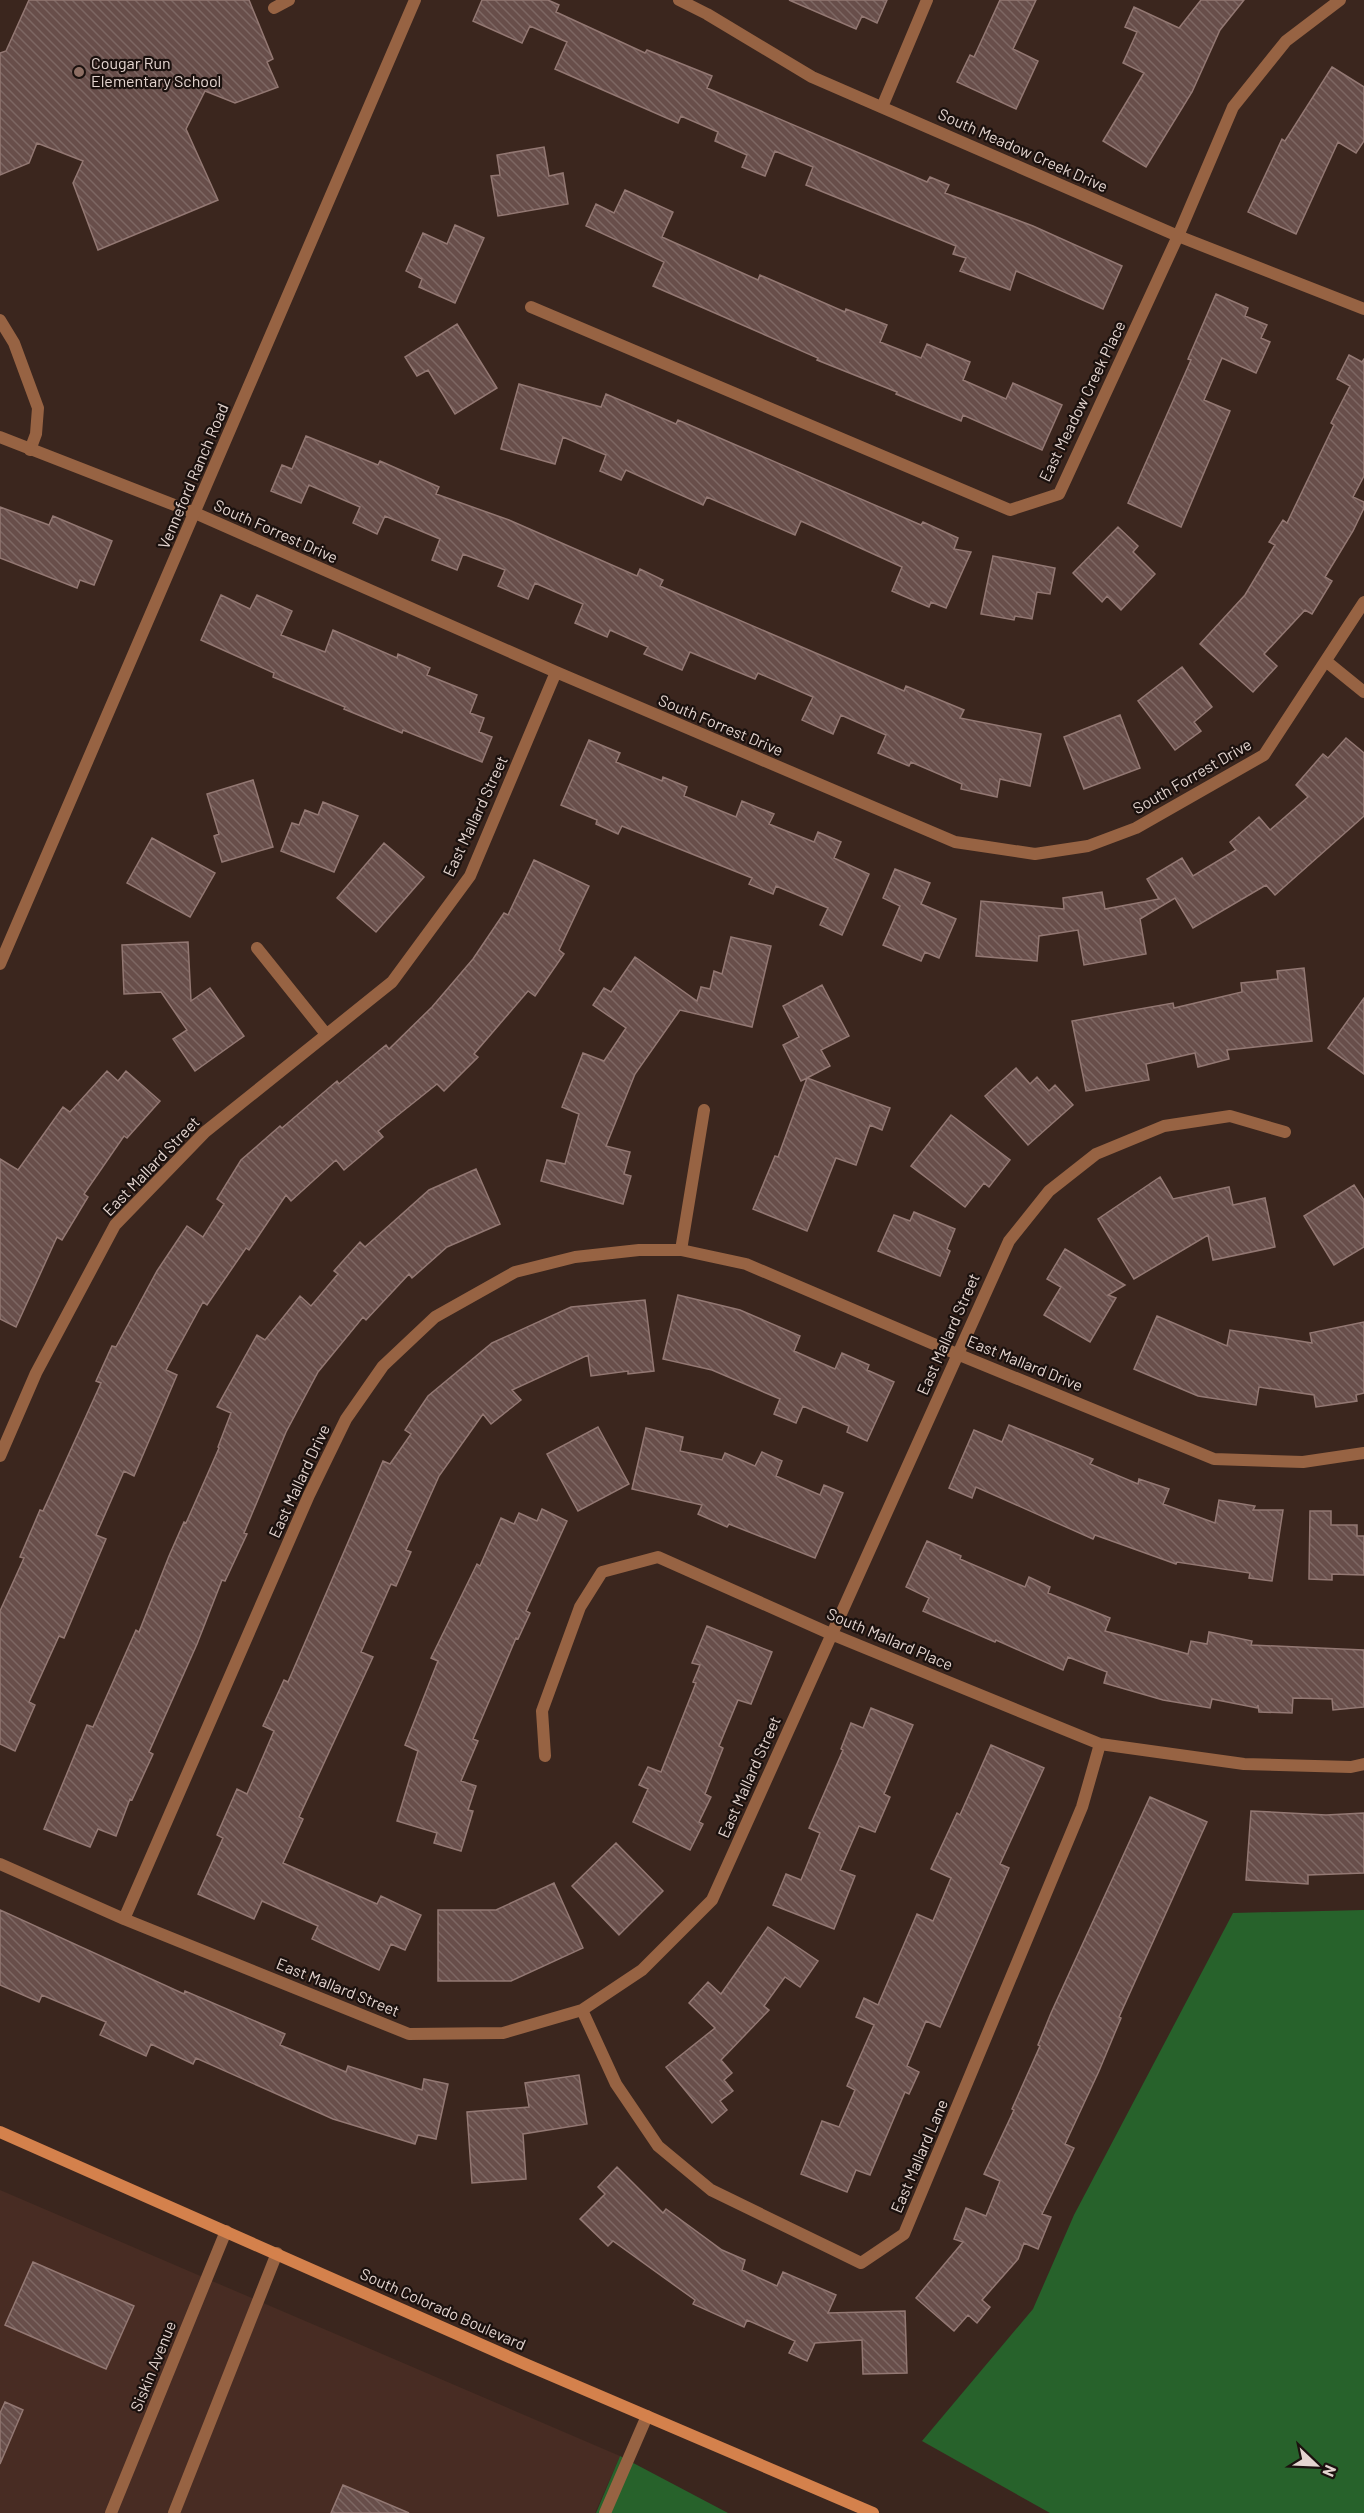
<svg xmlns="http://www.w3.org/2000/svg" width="1364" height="2513" viewBox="0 0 1364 2513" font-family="Barlow,sans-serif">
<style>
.built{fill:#482c23}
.grass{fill:#27622b}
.building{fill:url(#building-back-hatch);stroke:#937873;stroke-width:1.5}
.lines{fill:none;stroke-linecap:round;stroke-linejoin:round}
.service{stroke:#976343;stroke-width:12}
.minor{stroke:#976343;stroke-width:12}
.tertiary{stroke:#976343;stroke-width:12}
.secondary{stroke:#d4814c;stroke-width:12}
.education-dot{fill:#8d6e63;stroke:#1b110e;stroke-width:2}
.labels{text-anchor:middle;stroke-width:4.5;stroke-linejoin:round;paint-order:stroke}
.poi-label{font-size:16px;fill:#e4d5d0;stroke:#1b110e;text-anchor:start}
.street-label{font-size:16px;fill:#e4d5d0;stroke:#1b110e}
</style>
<defs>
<pattern id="building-back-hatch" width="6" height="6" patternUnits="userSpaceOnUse" patternTransform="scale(1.5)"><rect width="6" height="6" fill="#684e4a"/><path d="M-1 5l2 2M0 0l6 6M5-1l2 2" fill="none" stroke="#7d6763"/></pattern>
</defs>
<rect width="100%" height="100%" fill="#3b261e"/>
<path class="built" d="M0 2190 620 2456 595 2513H0Z"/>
<path class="grass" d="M1364 1910V2513H1050L922 2441 1033 2309 1074 2215 1233 1913Z
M620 2456 728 2513H596Z"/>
<path class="building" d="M29 0H249L273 59 267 62 278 87 235 103 205 91 186 129 218 200 98 250 73 183 83 161 37 143 29 163 0 175V53L6 51Z
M482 0H548L559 5 556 12 645 53 647 50 712 76 707 88 927 182 930 177 949 185 945 193 1033 226 1122 266 1103 309 1016 271 1010 290 960 271 966 258 953 254 956 246 806 185 813 167 775 151 765 176 742 167 747 155 715 141 718 132 681 116 678 123 555 69 567 42 530 26 522 43 473 21Z
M789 0H887L877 23 862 16 856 29Z
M1000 0H1036L1013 49 1038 61 1016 109 957 82 970 55 974 57Z
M1201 0H1244L1220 30 1192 92 1146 167 1103 141 1144 73 1123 63 1137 32 1125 27 1134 7 1179 28Z
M1332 67 1364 87V141L1356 153 1338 142 1296 234 1248 212 1282 139 1285 141Z
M544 147 549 176 563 173 568 204 498 216 491 176 500 175 497 155Z
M625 190 673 212 662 237 758 280 760 275 845 312 846 309 887 325 880 342 921 358 927 344 970 362 963 380 1006 399 1013 383 1062 405 1042 450 963 415 961 421 896 394 897 392 817 360 818 358 653 286 664 262 586 226 596 204 614 213Z
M455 225 484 238 455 303 419 287 422 279 406 271 423 233 447 244Z
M1216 294 1248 308 1245 316 1267 325 1261 338 1270 342 1256 373 1222 358 1204 400 1230 411 1181 527 1128 503 1191 360 1188 359Z
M457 324 497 388 455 414 428 370 417 376 405 357Z
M1349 355 1362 362 1364 359V476L1353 497 1364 502V508L1353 531 1325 577 1332 581 1312 614 1305 610 1264 654 1277 666 1253 692 1200 644 1245 595 1275 545 1269 542 1283 520 1287 523 1334 425 1331 423 1350 386 1337 379Z
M519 384 601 407 606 394 676 424 678 420 921 525 923 522 958 538 954 549 971 552 946 608 931 602 929 607 892 591 902 567 801 521 795 535 707 497 703 505 626 470 621 480 600 471 606 455 563 437 555 464 501 449Z
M306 436 378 465 380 461 439 487 436 494 509 520 637 576 640 569 663 580 660 586 904 691 906 686 964 710 960 718 1041 734 1030 786 1000 779 997 797 961 789 962 784 911 762 909 766 878 753 886 735 841 715 833 734 802 720 813 697 758 673 755 679 690 652 682 670 644 654 648 647 610 630 607 637 575 623 583 604 535 583 528 599 498 586 505 570 463 554 457 570 432 560 440 539 385 516 377 534 353 523 360 507 309 485 301 503 271 491 282 465 292 469Z
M0 507 49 525 53 516 112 541 94 585 80 580 77 588 0 558Z
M1118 527 1138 546 1133 552 1155 574 1121 610 1107 596 1102 602 1073 573Z
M993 556 1055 568 1050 594 1037 592 1032 619 1015 616 1014 620 981 614Z
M221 595 250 609 257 595 292 611 281 635 325 652 333 630 397 658 398 654 430 668 427 675 477 695 470 713 484 718 479 732 492 737 482 762 403 730 402 733 344 709 345 707 273 677 274 673 201 640Z
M1182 667 1212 707 1194 722 1201 731 1175 750 1138 701Z
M1120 715 1140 768 1084 789 1064 737Z
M1346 738 1364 753V816L1275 895 1266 885 1193 928 1175 898 1140 919 1146 954 1084 965 1078 930 1039 936 1037 961 976 956 981 901 1064 909 1063 898 1102 892 1105 909 1159 899 1147 879 1182 858 1193 876 1236 850 1230 842 1259 817 1270 830 1308 797 1296 785 1323 754 1328 758Z
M589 740 620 753 616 762 662 781 663 777 687 787 684 796 736 817 742 801 774 814 769 824 814 842 818 832 841 842 834 858 869 874 842 935 820 925 828 908 776 886 773 894 749 884 752 878 622 826 618 834 596 824 597 820 561 805Z
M253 780 273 847 222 862 214 836 219 834 207 794Z
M323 802 358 816 334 872 281 851 292 823 299 825 305 810 318 815Z
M152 838 215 873 190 917 127 883Z
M384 843 424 877 376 932 337 898Z
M534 860 589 886 559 950 564 954 535 996 528 991 474 1054 478 1057 444 1091 437 1084 378 1131 383 1137 344 1170 336 1160 291 1201 286 1195 249 1250 246 1248 207 1305 203 1302 166 1370 177 1375 134 1476 124 1471 96 1535 106 1539 64 1638 59 1636 29 1702 35 1705 15 1751 0 1744V1611L24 1558 20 1557 40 1510 43 1511 101 1383 96 1381 112 1346 116 1347 157 1271 187 1226 203 1237 224 1204 217 1199 241 1160 280 1126 282 1128 337 1081 339 1084 386 1045 389 1049 432 1007 473 959 504 913 508 915Z
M895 869 930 883 921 904 956 919 939 958 925 952 921 961 883 945 900 906 883 898Z
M731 937 771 946 752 1027 680 1010 635 1074 606 1146 630 1152 624 1174 631 1176 623 1204 541 1181 547 1160 565 1164 579 1114 562 1107 583 1053 604 1061 626 1028 593 1005 604 988 611 992 635 957 697 1001 701 987 710 989 714 971 722 974Z
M188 942 191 1001 210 988 244 1036 195 1071 173 1039 187 1030 161 992 124 994 122 945Z
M1304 968 1312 1041 1227 1050 1229 1059 1198 1067 1195 1053 1146 1064 1149 1080 1086 1091 1072 1021 1173 1003 1174 1008 1242 992 1241 983 1278 979 1277 971Z
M822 985 849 1036 821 1050 830 1066 807 1078 890 1108 882 1130 870 1125 856 1165 836 1158 807 1231 753 1209 775 1156 778 1157 807 1078 801 1081 783 1045 799 1037 783 1006Z
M1364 998V1074L1328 1048Z
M1016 1068 1030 1084 1037 1077 1049 1091 1055 1085 1073 1105 1028 1145 985 1096Z
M107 1071 118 1081 126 1071 160 1101 127 1138 124 1136 84 1194 88 1197 62 1240 57 1237 16 1327 0 1319V1159L18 1170 63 1107 70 1112Z
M951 1115 1010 1160 989 1187 984 1183 965 1207 911 1166Z
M476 1169 500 1224 447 1247 412 1278 409 1274 366 1320 363 1317 318 1372 286 1432 244 1533 247 1534 225 1581 222 1580 197 1644 149 1752 153 1754 132 1800 130 1799 116 1836 98 1829 90 1847 44 1829 87 1725 93 1727 136 1630 139 1632 169 1556 184 1522 186 1523 219 1448 218 1447 231 1413 217 1407 257 1335 265 1340 300 1296 311 1306 338 1274 334 1271 360 1242 365 1247 429 1190Z
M1160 1177 1173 1199 1229 1187 1233 1205 1265 1198 1275 1247 1213 1260 1208 1235 1134 1279 1098 1219Z
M1354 1185 1364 1200V1247L1334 1265 1304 1216Z
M914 1212 955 1229 947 1249 950 1251 940 1276 878 1251 894 1215 910 1221Z
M1065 1249 1125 1285 1108 1295 1116 1298 1090 1342 1044 1315 1061 1287 1047 1279Z
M678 1295 740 1310 800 1336 794 1351 835 1369 842 1353 869 1365 867 1370 894 1382 867 1441 847 1432 849 1426 803 1406 796 1423 774 1414 780 1399 712 1370 663 1359Z
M645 1300 654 1371 628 1374V1371L591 1376 588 1355 512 1390 521 1400 491 1424 483 1414 439 1476 406 1550 411 1552 396 1586 391 1584 361 1652 373 1657 299 1817 303 1819 283 1863 377 1904 381 1896 421 1915 405 1950 391 1944 379 1970 312 1939 318 1926 262 1901 254 1919 198 1894 223 1838 217 1835 237 1789 247 1794 274 1731 263 1726 284 1680 288 1682 383 1461 390 1464 411 1434 405 1430 428 1396 492 1343 571 1307Z
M1157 1316 1227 1346 1230 1330 1312 1343 1310 1333 1364 1322V1393L1356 1395 1357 1401 1316 1407 1314 1395 1259 1387 1256 1405 1198 1396 1134 1369Z
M1009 1425 1093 1459 1090 1464 1138 1484 1139 1479 1169 1489 1163 1504 1215 1523 1219 1500 1255 1506 1253 1510H1283L1272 1581 1249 1578 1250 1573 1177 1562 1176 1564 1095 1535 1093 1539 976 1487 972 1498 949 1488 974 1430 1002 1442Z
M598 1427 629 1484 578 1511 547 1454Z
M646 1428 683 1437 680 1451 722 1460 725 1453 755 1466 762 1452 782 1461 776 1476 820 1495 824 1485 843 1493 815 1558 729 1524 727 1527 698 1514 702 1505 632 1489Z
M542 1509 567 1521 526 1611 530 1613 518 1639 516 1638 473 1739 478 1741 461 1781 476 1786 468 1810 473 1811 461 1851 434 1843 437 1833 397 1821 418 1751 405 1745 438 1661 431 1658 477 1564 480 1566 501 1518 514 1524 519 1513 537 1521Z
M1310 1511H1331V1525H1357V1536H1364V1575L1332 1574V1580L1309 1579Z
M927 1541 961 1556 960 1559 1025 1587 1029 1577 1050 1587 1048 1593 1110 1618 1105 1631 1188 1654 1191 1641 1207 1644 1209 1632 1252 1641 1251 1645 1364 1650V1707L1333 1710 1332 1699 1293 1698 1292 1713 1259 1712 1258 1705 1257 1708 1212 1699 1210 1708 1163 1700 1104 1683 1107 1672 1068 1657 1063 1670 996 1640 995 1642 923 1611 929 1598 906 1587Z
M707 1626 772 1652 751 1704 738 1700 719 1746 723 1748 705 1794 711 1797 699 1822 703 1824 690 1850 633 1822 648 1789 639 1785 648 1767 661 1772 696 1683 693 1682 700 1665 692 1663Z
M871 1708 913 1725 884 1794 890 1797 875 1832 859 1826 840 1870 855 1876 834 1929 773 1905 786 1874 801 1880 820 1833 809 1828 843 1750 841 1749 851 1723 863 1728Z
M991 1745 1044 1768 1000 1864 1009 1868 940 2027 926 2021 907 2066 919 2072 909 2094 905 2092 870 2175 856 2170 847 2192 801 2174 822 2121 839 2127 855 2090 847 2086 874 2025 856 2017 864 1998 878 2005 917 1914 933 1921 951 1878 931 1869 957 1813 960 1815Z
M1150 1797 1207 1822 1119 2017 1121 2018 1099 2071 1065 2144 1074 2148 1042 2214 1051 2217 1038 2249 1024 2243 1018 2259 982 2300 990 2307 977 2323 968 2315 954 2331 916 2298 963 2242 954 2239 966 2208 986 2216 1000 2181 984 2174 1014 2110 1012 2109 1040 2046 1038 2045 1051 2013Z
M1251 1811 1326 1815 1364 1813V1873L1308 1875V1884L1246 1880Z
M616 1843 663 1891 619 1935 572 1886Z
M554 1883 583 1948 511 1981H438V1910H496Z
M0 1910 184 1994 185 1991 285 2034 280 2045 346 2072 348 2066 422 2090 424 2079 448 2084 436 2139 418 2135 415 2144 333 2119 196 2058 193 2064 151 2044 146 2056 100 2035 106 2022 42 1995 39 2002 0 1985Z
M768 1927 818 1961 800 1987 785 1977 764 2006 769 2010 721 2060 732 2073 724 2080 733 2091 720 2101 727 2110 712 2123 666 2067 715 2028 689 2003 708 1982 721 1994Z
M579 2075 587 2124 523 2134 526 2179 472 2183 467 2112 529 2107 525 2083Z
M617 2167 663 2213 666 2209 722 2250 745 2260 742 2270 777 2286 783 2272 836 2295 828 2313 905 2311 907 2373 863 2374 862 2340 815 2343 807 2361 789 2353 795 2341 747 2320 744 2327 693 2304 695 2300 613 2241 608 2246 580 2219 605 2194 598 2187Z
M33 2262 134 2306 106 2369 5 2325Z
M5 2402 23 2410 0 2464V2413Z
M343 2485 409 2513H331Z"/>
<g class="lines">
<path class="service" d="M274 8 289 0
M0 320 14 343 38 408 36 434 30 450
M605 2513 647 2416"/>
<path class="minor" d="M679 0 707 14 812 77 1178 236 1364 309
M882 107 927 0
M531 307 1010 510 1059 494 1178 236 1233 107 1286 41 1340 0
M0 437 195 513 556 672 955 842 1035 854 1088 846 1136 828 1264 755 1364 602
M1327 662 1364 692
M257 948 326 1034
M681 1250 704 1110
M0 1456 36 1373 115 1225 205 1132 392 982 470 876 556 672
M545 1756 542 1711 580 1607 602 1572 658 1557 831 1634 1100 1744 1244 1764 1351 1767 1364 1764
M0 1864 124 1919 409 2034 503 2033 582 2010 642 1970 712 1900 1009 1241 1049 1191 1096 1154 1164 1126 1230 1116 1285 1132
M124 1919 309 1495 346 1419 383 1366 435 1317 515 1272 575 1257 639 1250H681L746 1264 957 1354 1214 1459 1303 1462 1364 1453
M582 2010 616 2084 658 2146 711 2190 861 2263 904 2234 1082 1807 1100 1744
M111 2513 226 2231
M174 2513 277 2253"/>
<path class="tertiary" d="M0 964 415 0"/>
<path class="secondary" d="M0 2132 525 2364 873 2513"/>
</g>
<circle class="education-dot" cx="79" cy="72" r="6"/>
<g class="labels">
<g class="poi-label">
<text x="91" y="69">Cougar Run<tspan x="91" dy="18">Elementary School</tspan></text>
</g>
<g class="street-label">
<text transform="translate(1023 150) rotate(24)" y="6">South Meadow Creek Drive</text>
<text transform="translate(1082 401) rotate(-64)" y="6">East Meadow Creek Place</text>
<text transform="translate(193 476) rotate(-67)" y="6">Venneford Ranch Road</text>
<text transform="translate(276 531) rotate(24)" y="6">South Forrest Drive</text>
<text transform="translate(721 725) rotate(23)" y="6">South Forrest Drive</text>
<text transform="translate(1192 776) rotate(-30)" y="6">South Forrest Drive</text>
<text transform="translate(475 816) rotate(-65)" y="6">East Mallard Street</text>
<text transform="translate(151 1166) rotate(-46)" y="6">East Mallard Street</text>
<text transform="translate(948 1334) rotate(-66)" y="6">East Mallard Street</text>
<text transform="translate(1025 1363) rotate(22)" y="6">East Mallard Drive</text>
<text transform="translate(299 1481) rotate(-65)" y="6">East Mallard Drive</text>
<text transform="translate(890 1639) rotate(23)" y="6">South Mallard Place</text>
<text transform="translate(749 1777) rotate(-66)" y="6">East Mallard Street</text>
<text transform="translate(338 1987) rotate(22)" y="6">East Mallard Street</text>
<text transform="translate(919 2156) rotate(-67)" y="6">East Mallard Lane</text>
<text transform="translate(443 2309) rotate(24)" y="6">South Colorado Boulevard</text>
<text transform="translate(153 2366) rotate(-68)" y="6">Siskin Avenue</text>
</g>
</g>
<g transform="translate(1316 2465) rotate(113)" stroke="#1b110e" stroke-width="4.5" paint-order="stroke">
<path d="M0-4.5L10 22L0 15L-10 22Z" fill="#e4d5d0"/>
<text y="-9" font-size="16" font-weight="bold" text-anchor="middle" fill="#e4d5d0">N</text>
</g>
</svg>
